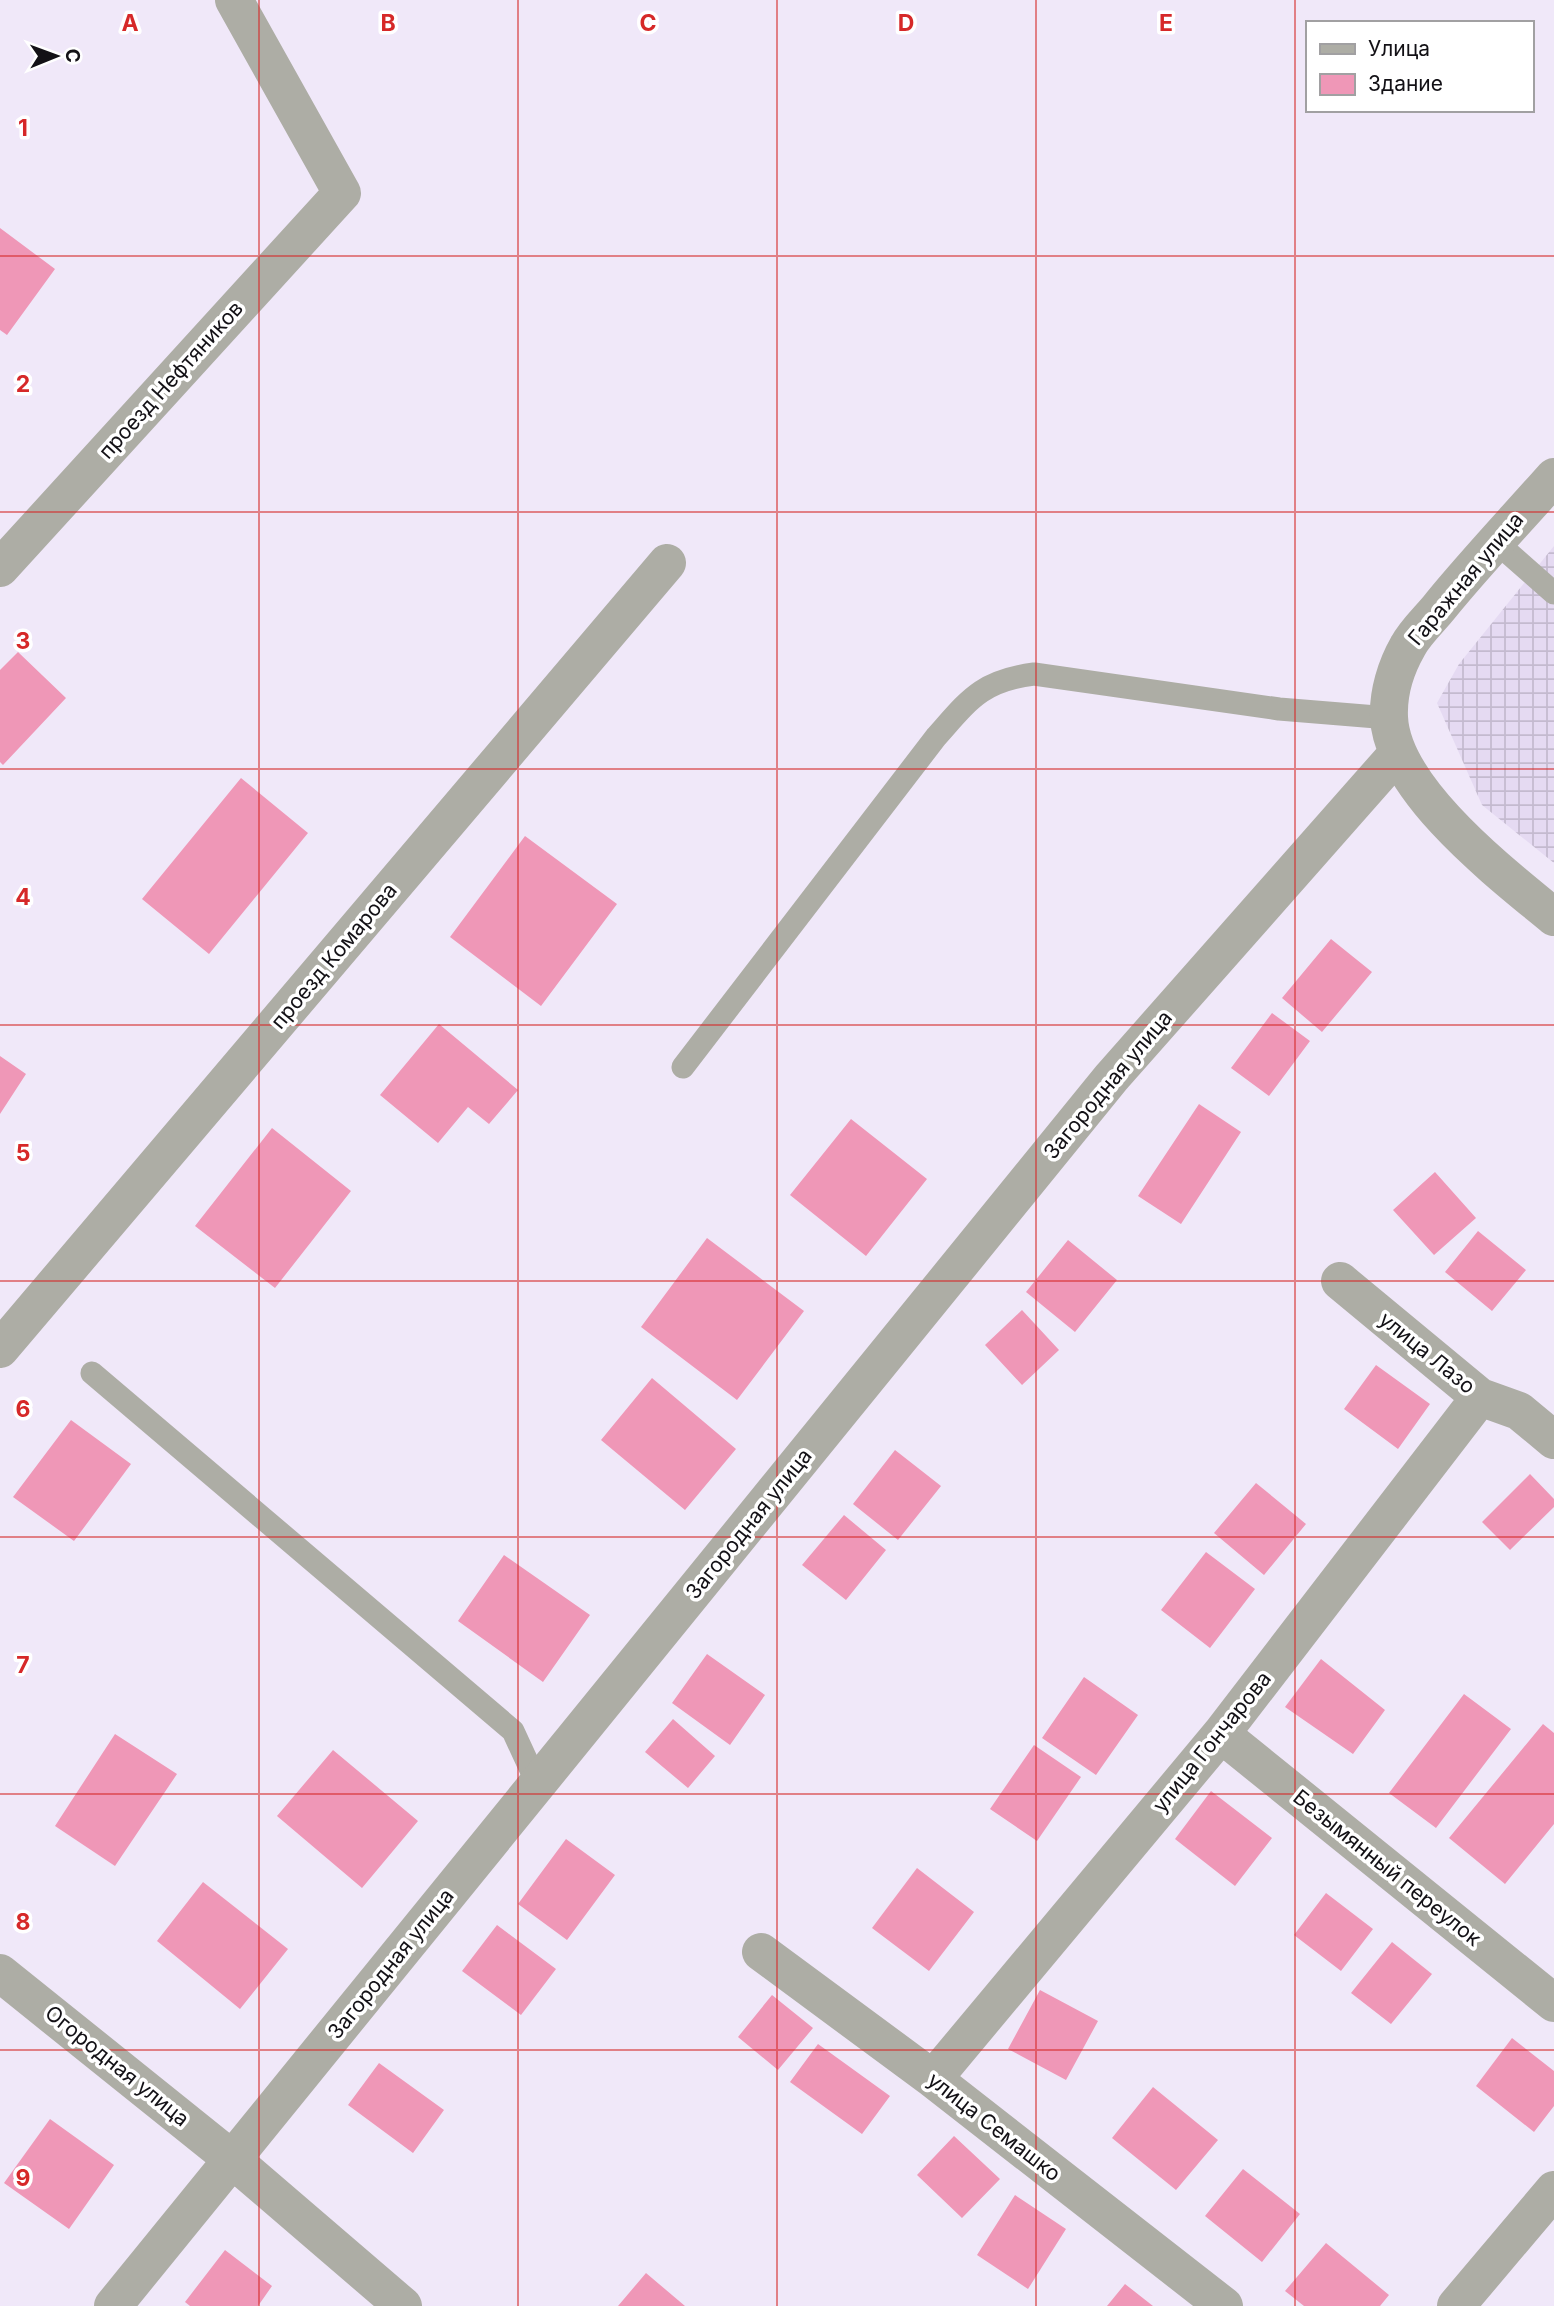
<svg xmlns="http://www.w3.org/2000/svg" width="1554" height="2306" viewBox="0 0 1554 2306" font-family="Inter,sans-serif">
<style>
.industrial{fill:url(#industrial-grid)}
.building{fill:#ef97b7}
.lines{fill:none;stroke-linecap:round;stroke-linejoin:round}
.lane{stroke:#adada5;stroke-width:23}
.street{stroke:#adada5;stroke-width:38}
.grid{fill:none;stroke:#d62828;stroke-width:2;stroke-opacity:0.55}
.labels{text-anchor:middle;stroke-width:7;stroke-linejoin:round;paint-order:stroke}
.street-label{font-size:21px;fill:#131116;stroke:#fff}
.grid-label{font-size:23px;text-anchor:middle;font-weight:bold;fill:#d62828;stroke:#fff;stroke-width:7;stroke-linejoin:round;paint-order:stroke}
</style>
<defs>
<pattern id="industrial-grid" width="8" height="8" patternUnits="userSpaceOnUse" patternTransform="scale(1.75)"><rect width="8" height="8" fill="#e5daf2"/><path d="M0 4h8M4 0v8" fill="none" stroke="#c4bacf"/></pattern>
</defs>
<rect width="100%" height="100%" fill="#f0e8f9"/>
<path class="industrial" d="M1554 546V863L1482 805 1437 703 1459 664Z"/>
<path class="building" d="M0 228 55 269 7 335 0 330Z
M18 652 66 698 3 765 0 762V670Z
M241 778 308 833 209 954 142 899Z
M525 836 617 904 541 1006 450 937Z
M1331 939 1372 972 1322 1032 1282 998Z
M1272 1013 1310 1041 1269 1096 1231 1068Z
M439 1024 518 1090 489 1124 468 1107 438 1143 380 1095Z
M0 1056 26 1074 0 1114Z
M1199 1104 1241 1132 1181 1224 1138 1196Z
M851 1119 927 1179 866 1256 790 1195Z
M272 1128 351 1191 275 1288 195 1226Z
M1435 1172 1476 1218 1434 1255 1393 1210Z
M1478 1231 1526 1270 1492 1311 1445 1272Z
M707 1238 804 1311 737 1400 641 1327Z
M1068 1240 1117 1280 1075 1332 1026 1292Z
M1022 1310 1059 1350 1022 1385 985 1345Z
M1376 1365 1430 1404 1398 1449 1344 1409Z
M652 1378 736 1449 685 1510 601 1440Z
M71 1420 131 1464 74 1541 13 1497Z
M895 1450 941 1486 898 1540 853 1504Z
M1530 1474 1554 1499V1507L1510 1550 1482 1522Z
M1256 1483 1306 1524 1264 1575 1214 1533Z
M844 1515 886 1550 846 1600 802 1565Z
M1206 1552 1255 1589 1210 1648 1161 1610Z
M504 1555 590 1615 543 1682 458 1621Z
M707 1654 765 1695 730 1745 672 1703Z
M1321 1659 1385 1710 1353 1754 1285 1707Z
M1084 1677 1138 1715 1096 1775 1042 1738Z
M1464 1694 1511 1729 1436 1828 1389 1793Z
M673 1719 715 1756 688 1788 645 1752Z
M1543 1724 1554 1733V1824L1505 1884 1449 1838Z
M115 1734 177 1774 115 1866 55 1826Z
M1034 1745 1081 1777 1037 1841 990 1809Z
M333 1750 418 1821 362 1888 277 1816Z
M1211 1791 1272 1838 1235 1886 1175 1839Z
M566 1839 615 1875 567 1940 518 1904Z
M917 1868 974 1912 929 1971 872 1928Z
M203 1882 288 1949 240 2009 157 1941Z
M1326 1893 1373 1929 1341 1971 1294 1935Z
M497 1925 556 1969 521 2015 462 1971Z
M1392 1942 1432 1974 1391 2024 1351 1993Z
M1040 1990 1098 2021 1066 2080 1008 2049Z
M772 1995 813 2028 778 2070 738 2037Z
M1512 2038 1554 2071V2106L1534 2132 1476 2086Z
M818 2044 890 2096 862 2134 790 2082Z
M379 2063 444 2110 413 2153 348 2105Z
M1153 2087 1218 2140 1176 2190 1112 2138Z
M50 2119 114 2165 69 2229 4 2183Z
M954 2136 1000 2179 962 2218 917 2175Z
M1243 2169 1300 2214 1262 2262 1205 2216Z
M1015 2195 1066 2229 1028 2289 977 2255Z
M1326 2243 1389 2295 1380 2306H1304L1285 2291Z
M225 2250 272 2286 258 2306H190L185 2302Z
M646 2273 685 2306H618Z
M1125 2284 1153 2306H1107Z"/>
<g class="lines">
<path class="lane" d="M1496 542 1554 593
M683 1067 936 737C969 700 981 681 1034 674L1279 709 1389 718
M92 1373 513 1731 537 1783"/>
<path class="street" d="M1554 477C1516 520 1477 561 1441 605 1431 618 1416 631 1408 646 1396 667 1388 693 1389 717 1392 790 1502 874 1554 917
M0 568 342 193 234 0
M1340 1281 1480 1397 1519 1411 1554 1440
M0 1349 667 563
M1221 1734 1554 2003
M761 1952 933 2079 1224 2306
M0 1973 233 2160 403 2306
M933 2079 1221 1734 1480 1397
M113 2306 1111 1078 1398 753
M1456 2306 1554 2190"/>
</g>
<path class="grid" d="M259 0V2306M518 0V2306M777 0V2306M1036 0V2306M1295 0V2306M0 256H1554M0 512H1554M0 769H1554M0 1025H1554M0 1281H1554M0 1537H1554M0 1794H1554M0 2050H1554"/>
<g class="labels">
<g class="street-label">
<text transform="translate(171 380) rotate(-48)" y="7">проезд Нефтяников</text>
<text transform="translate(1466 579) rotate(-50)" y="7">Гаражная улица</text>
<text transform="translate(334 956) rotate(-50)" y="7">проезд Комарова</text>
<text transform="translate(1108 1085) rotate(-50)" y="7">Загородная улица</text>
<text transform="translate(1427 1353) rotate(39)" y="7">улица Лазо</text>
<text transform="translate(749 1524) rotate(-51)" y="7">Загородная улица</text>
<text transform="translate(1212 1742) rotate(-51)" y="7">улица Гончарова</text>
<text transform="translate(1387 1868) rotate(39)" y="7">Безымянный переулок</text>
<text transform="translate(391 1964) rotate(-51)" y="7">Загородная улица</text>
<text transform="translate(117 2066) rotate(39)" y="7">Огородная улица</text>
<text transform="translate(994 2127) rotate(38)" y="7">улица Семашко</text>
</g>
</g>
<g class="grid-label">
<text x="130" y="31">A</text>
<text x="388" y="31">B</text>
<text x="648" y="31">C</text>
<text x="906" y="31">D</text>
<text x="1166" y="31">E</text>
<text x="23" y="136">1</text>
<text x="23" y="392">2</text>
<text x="23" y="649">3</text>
<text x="23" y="905">4</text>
<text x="23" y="1161">5</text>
<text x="23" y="1417">6</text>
<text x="23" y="1673">7</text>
<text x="23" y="1930">8</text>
<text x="23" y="2186">9</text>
</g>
<rect x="1306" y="21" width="228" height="91" fill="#ffffff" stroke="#a1a0a2" stroke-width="2"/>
<rect x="1320" y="44" width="35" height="10" fill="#adada5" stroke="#a1a0a2" stroke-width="2"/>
<text x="1368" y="56" font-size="21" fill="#131116">Улица</text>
<rect x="1320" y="74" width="35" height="21" fill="#ef97b7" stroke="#a1a0a2" stroke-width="2"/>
<text x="1368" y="91" font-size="21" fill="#131116">Здание</text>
<g transform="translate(56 56) rotate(89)" stroke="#ffffff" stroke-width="5" paint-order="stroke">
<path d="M0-5L12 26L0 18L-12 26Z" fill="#131116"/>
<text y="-10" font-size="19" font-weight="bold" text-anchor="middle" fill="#131116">С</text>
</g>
</svg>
